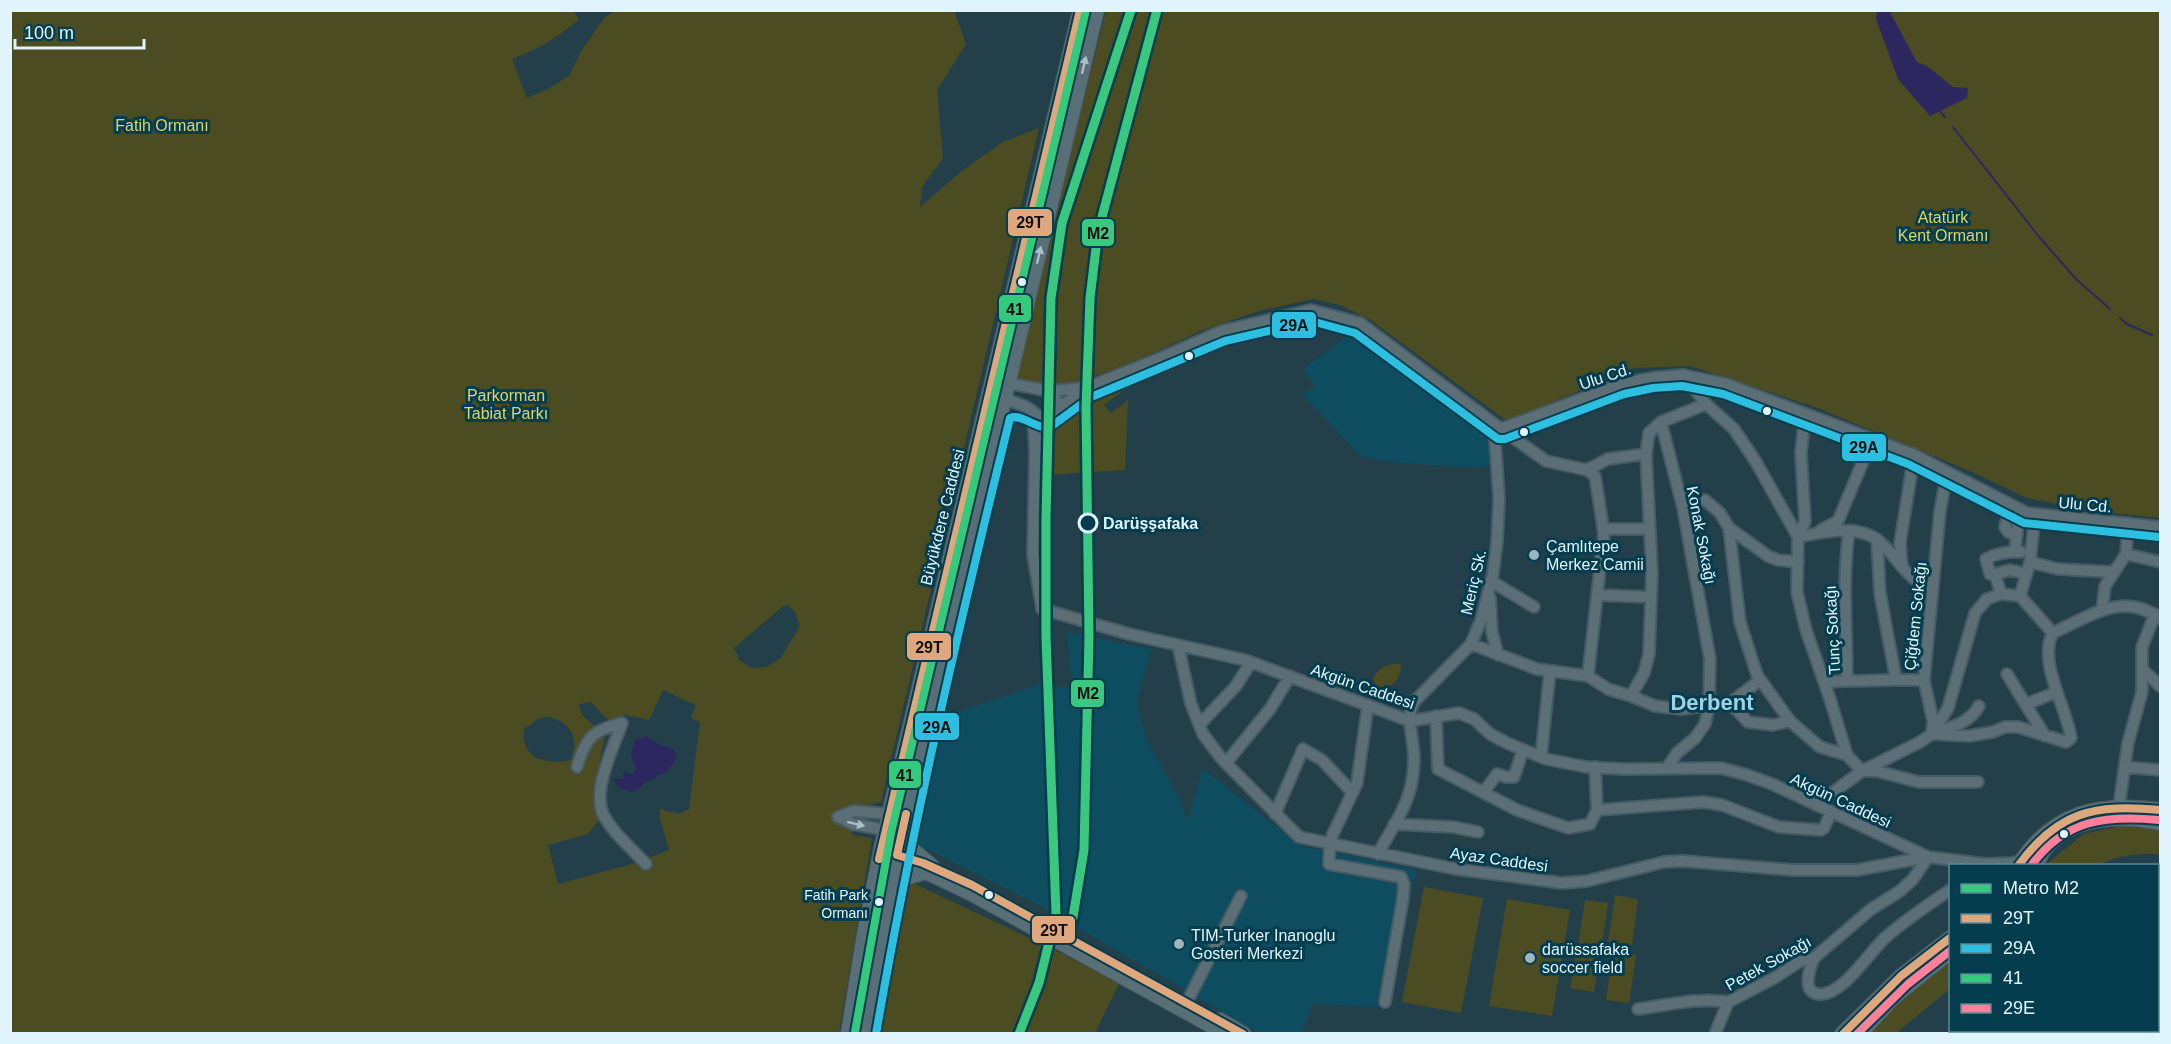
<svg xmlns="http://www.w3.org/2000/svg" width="2171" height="1044" viewBox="0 0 2171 1044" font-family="Arial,sans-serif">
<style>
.built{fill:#0e4d60}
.green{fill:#4c4c23;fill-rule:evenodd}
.water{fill:#2c285f}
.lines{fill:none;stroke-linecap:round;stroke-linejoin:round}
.stream{stroke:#2c285f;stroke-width:2}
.minor-casing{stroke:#465b63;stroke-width:14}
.major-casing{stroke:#465b63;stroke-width:16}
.minor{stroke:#5c6f76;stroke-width:10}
.major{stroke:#596f77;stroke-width:14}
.bus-1-casing{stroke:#043d4e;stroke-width:12}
.bus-2-casing{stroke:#043d4e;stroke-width:12}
.bus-3-casing{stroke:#043d4e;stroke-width:12}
.bus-4-casing{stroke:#043d4e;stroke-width:12}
.bus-1{stroke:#dfa77e;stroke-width:8}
.bus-2{stroke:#2dbfdf;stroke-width:8}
.bus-3{stroke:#33ca7d;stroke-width:8}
.bus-4{stroke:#ff8098;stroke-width:8}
.metro-1-casing{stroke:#043d4e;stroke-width:14}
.metro-1{stroke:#3ac77f;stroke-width:9}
.oneway{fill:#aabfc7}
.oneway2{fill:#abbfc7}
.bus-dot{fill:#e0f4fd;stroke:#043d4e;stroke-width:2}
.stop-dot{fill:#043d4e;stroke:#e0f4fd;stroke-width:3}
.poi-dot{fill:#9eb5be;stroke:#043d4e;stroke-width:2}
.labels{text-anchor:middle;stroke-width:6;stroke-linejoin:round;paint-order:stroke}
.bus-label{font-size:14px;fill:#e0f4fd;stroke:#043d4e;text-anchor:end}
.park-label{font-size:16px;fill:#ded468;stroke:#043d4e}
.street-label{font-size:16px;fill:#e0f4fd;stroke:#043d4e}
.stop-label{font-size:16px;font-weight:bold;fill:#e0f4fd;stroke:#043d4e;text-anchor:start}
.poi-label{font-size:16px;fill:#e0f4fd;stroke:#043d4e;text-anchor:start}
.district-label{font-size:22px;font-weight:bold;fill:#9ed2e6;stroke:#043d4e}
.line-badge{stroke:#043d4e;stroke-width:2}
.pale-badge-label{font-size:16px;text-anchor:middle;font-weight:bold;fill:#111}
</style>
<rect width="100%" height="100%" fill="#23404a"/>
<path class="built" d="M1357 329 1487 425 1490 463 1484 468 1400 463 1362 457 1303 395 1315 385 1302 370Z
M1067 632 1152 649 1136 699 1146 739 1179 797 1188 821 1202 768 1301 846 1417 870 1379 1007 1313 1004 1301 1033H1259L1037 904 921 846 911 826 936 719 1040 684 1072 688Z"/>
<path class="green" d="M10 11H573L579 19C559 38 537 49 512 59L527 98 546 90 569 76 582 50 605 17 615 11H954L966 44 937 90 943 158 922 187 920 207 963 170 1003 142 1039 128 881 802 865 806 855 805 852 835 872 838 839 1033H11ZM788 605 795 612 800 626 781 658 766 667 752 668 740 661 734 648 783 606ZM663 690 696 705 691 718 700 722 689 809 678 814 660 809V818L669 850 632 864 558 884 548 845 588 834 598 821 593 795 605 735 582 715 579 704 591 702 611 723 625 715 649 720ZM549 717C571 722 580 739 571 760 546 766 520 758 524 729L539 718Z
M1106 11H2160V518L2102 512 2027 498 1979 475 1815 407 1690 366 1634 368 1507 421 1372 321 1340 305 1313 299 1259 311 1200 331 1156 352 1118 368 1077 382 1037 385 1013 382Z
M1121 384 1124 390 1104 405 1111 413 1128 400 1125 470 1046 475C1041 467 1042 457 1045 448 1057 410 1087 400 1121 384Z
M1394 664H1401C1401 678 1395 685 1383 689L1376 686 1373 679C1378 668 1384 666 1394 664Z
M2138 822 2160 826V854C2144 853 2114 855 2101 865L2044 866 2084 834Z
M911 882 1067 956 1119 984 1095 1033 875 1034 891 920 898 888Z
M1424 887 1483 898 1461 1013 1402 1002Z
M1615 895 1638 899 1632 945 1608 942Z
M1507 899 1570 910 1552 1016 1489 1006Z
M1585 900 1608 903 1601 950 1578 946Z
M1577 947 1600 951 1594 992 1570 988Z
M1613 952 1636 955 1629 1003 1606 1000Z
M1950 955V989L1896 1033 1867 1034 1894 1004Z"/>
<path class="water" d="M1877 11 1890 12 1917 62 1927 66 1953 87 1968 88 1967 98 1930 116 1898 79 1876 19Z
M646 736 662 746 672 748 676 753C675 771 663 773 650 780 643 783 639 789 633 792L620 788 613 780 615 778 621 780 624 777 623 772 633 774 636 767C629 756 631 750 636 739H641Z"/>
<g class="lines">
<path class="stream" d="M1939 110 1945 117
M1953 127 2040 238 2076 279 2110 309
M2120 318 2127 324 2152 335"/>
<g class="minor-casing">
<path id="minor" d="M1683 375 1706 404 1734 429 1756 462 1798 537 1797 592 1806 630 1830 699 1847 755 1862 771H1876L1919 782H1978
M1008 383 1049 391 1057 401V410L1036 451
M1049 391 1084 388
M1004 398C1012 402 1021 404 1028 408 1038 414 1040 424 1054 413
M1057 410 1086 388 1161 358 1222 331 1311 310 1360 323 1501 429 1621 384 1651 378 1683 375 1726 384 1912 454 2027 513 2160 527
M1033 413 1035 453 1033 555 1042 609 1129 634 1245 660 1410 721 1459 713 1474 719 1490 734 1507 743 1546 759 1586 767 1625 769 1721 768 1747 775 1772 784 1928 857 1986 864 2012 863 2021 861
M1501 429 1546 461 1587 470 1595 476 1604 533 1588 676 1608 689 1631 696 1655 706 1681 709 1730 703 1760 680
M1587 470 1608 459 1646 454
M1682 503 1705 500 1720 513 1729 528 1768 556 1778 560 1798 562
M2035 514 2030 562 2058 569 2113 572
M2128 523 2126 554 2160 562
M1729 528 1740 622 1757 675 1790 721 1820 747 1847 755
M1603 529H1650
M1821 530 1838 521 1872 440
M1849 531C1842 581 1847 631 1847 681L1896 680
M1798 537C1823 532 1859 523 1880 542 1892 552 1900 567 1912 577 1917 582 1926 585 1932 589
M1798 537 1805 521 1801 453 1805 415
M1877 539 1880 593 1896 680H1924
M2015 552 2018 518 2007 519 2005 527 2008 532 2017 535
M2030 562 2020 596 2053 633
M1902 567 1900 543 1914 456
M1995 574H1990L1986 559C1997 553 2009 551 2021 552
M1491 581 1534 607
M2001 594 1995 574 2010 570 2026 574
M1597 595 1650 597
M1490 598 1492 632 1498 655
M2102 610 2105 586 2126 554
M1471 644 1537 669 1588 676
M1178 645 1191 704 1203 734 1221 758 1299 837 1456 869 1562 883 1587 881 1664 862 1682 861 1793 870H1857L1927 857
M2144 671 2160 686
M2007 674 2045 736
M1824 682 1847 681
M1631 696 1644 673 1649 654 1652 573 1646 454 1649 433 1661 422
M1730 703 1748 722 1773 725 1790 721
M2026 704 2057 692
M1368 705 1357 783 1333 834 1330 844 1329 864 1401 877 1404 884 1403 898 1385 1002
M1436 716 1438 769 1517 810 1568 828 1590 824 1597 810 1595 767
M1200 724 1236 686 1251 662
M1934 731 1948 708 1975 613 1987 599 2001 594 2020 596
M1938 732C1955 726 1970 722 1979 706
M1932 734 1969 736 1993 732 2005 727H2018L2066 742 2071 738C2067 708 2037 661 2053 633 2088 617 2125 590 2160 619
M1541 757 1550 671
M1226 763 1270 709 1290 676
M577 767C586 737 592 731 622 723 614 746 592 790 603 814 612 832 632 849 646 864
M2125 767 2160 770
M1667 768 1677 753 1695 738 1705 724 1709 705 1710 659 1683 508 1661 422 1706 404
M1484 792 1497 774 1506 777H1514L1523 750
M1816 805 1862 771 1920 742 1932 734 1933 721 1924 680 1940 511 1947 473
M2119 806 2128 743 2142 692V647L2155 614
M1597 810 1703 802 1722 805 1779 827 1821 830 1824 828 1831 812
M1275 814 1303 749 1322 760 1352 792
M1394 824 1453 827 1478 832
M886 830 853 824 838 817 854 811 889 814
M1378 854C1389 833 1406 809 1411 786 1413 777 1414 766 1414 758 1414 739 1405 719 1414 702L1471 644 1481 620 1493 574 1497 542 1499 499 1494 424
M2158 918 2160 919
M1814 958C1810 968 1801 992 1818 994 1843 997 1871 949 1887 936 1907 919 1929 904 1950 890
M1187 1002 1241 896
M1638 1009C1668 1005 1698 997 1728 1002
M1715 1034 1728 1002 1776 977 1800 961 1814 958 1870 910 1900 891 1913 879 1928 857
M1975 1034 1979 1030"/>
</g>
<g class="major-casing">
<path id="major" d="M901 835 912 849 932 866
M889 857 895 863 926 872 972 894 1226 1034
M2018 866C2052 811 2101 802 2160 810
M2036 866C2039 860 2041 853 2045 849 2072 815 2122 815 2160 823
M891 884 898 880 926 872
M1220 1020 1244 1034
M848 1034 864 935 882 844 1080 10
M865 1034 879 949 901 835 1097 10
M1842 1034 1901 976 1950 938
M1860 1034 1893 998 1950 952"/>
</g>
<use href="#minor" class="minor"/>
<use href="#major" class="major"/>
<g class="bus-1-casing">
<path id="bus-1" d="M906 814 897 855 923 863 972 885 1243 1034
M879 859 1080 10
M2018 866C2058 811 2095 804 2160 810
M1843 1034 1901 976 1950 938"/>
</g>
<g class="bus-2-casing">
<path id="bus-2" d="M876 1034C912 826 960 622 1010 418 1020 413 1035 428 1049 428L1091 397 1225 341 1311 321 1355 333 1498 439H1505L1624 394 1653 388 1682 386 1723 394 1908 464 2024 523 2159 537"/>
</g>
<g class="bus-3-casing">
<path id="bus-3" d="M855 1032 891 833 1086 10"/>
</g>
<g class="bus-4-casing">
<path id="bus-4" d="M2031 866C2065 819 2106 815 2159 820
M1857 1034 1908 984 1950 951"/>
</g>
<use href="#bus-1" class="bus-1"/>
<use href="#bus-2" class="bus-2"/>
<use href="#bus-3" class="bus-3"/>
<use href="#bus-4" class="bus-4"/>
<g class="metro-1-casing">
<path id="metro-1" d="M1072 923 1084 850 1089 637 1086 407 1090 298 1098 232 1157 10
M1019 1034 1039 983 1056 914 1046 636V519L1051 298 1062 223 1131 10"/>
</g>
<use href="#metro-1" class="metro-1"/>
</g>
<defs><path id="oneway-solid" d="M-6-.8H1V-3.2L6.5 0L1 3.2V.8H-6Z" transform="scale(1.5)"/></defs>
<g class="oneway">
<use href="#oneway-solid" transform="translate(1084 65) rotate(-77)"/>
<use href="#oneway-solid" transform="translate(1039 255) rotate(-77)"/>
</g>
<use class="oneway2" href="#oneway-solid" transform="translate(856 824) rotate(14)"/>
<g class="bus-dot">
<circle cx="1022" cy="282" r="5"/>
<circle cx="1189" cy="356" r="5"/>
<circle cx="1767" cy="411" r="5"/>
<circle cx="1524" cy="432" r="5"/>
<circle cx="2064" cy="834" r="5"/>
<circle cx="989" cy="895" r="5"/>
<circle cx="879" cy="902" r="5"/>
</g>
<circle class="stop-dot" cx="1088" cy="523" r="9"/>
<g class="poi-dot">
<circle cx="1534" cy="555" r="6"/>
<circle cx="1179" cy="944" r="6"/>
<circle cx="1530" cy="958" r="6"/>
</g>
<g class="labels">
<g class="bus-label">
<text x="868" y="900">Fatih Park<tspan x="868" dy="18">Ormanı</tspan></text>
</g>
<g class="park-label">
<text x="162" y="131">Fatih Ormanı</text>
<text x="1943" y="223">Atatürk<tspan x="1943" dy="18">Kent Ormanı</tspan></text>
<text x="506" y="401">Parkorman<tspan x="506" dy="18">Tabiat Parkı</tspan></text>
</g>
<g class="street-label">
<text transform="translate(1605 376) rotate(-18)" y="6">Ulu Cd.</text>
<text transform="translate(2085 504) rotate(5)" y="6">Ulu Cd.</text>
<text transform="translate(942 517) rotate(-76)" y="6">Büyükdere Caddesi</text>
<text transform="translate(1702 535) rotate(79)" y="6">Konak Sokağı</text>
<text transform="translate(1473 582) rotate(-77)" y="6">Meriç Sk.</text>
<text transform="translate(1915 616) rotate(-84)" y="6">Çiğdem Sokağı</text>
<text transform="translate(1832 630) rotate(-93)" y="6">Tunç Sokağı</text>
<text transform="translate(1363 686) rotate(19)" y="6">Akgün Caddesi</text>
<text transform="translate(1841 800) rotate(25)" y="6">Akgün Caddesi</text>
<text transform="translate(1499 859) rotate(8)" y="6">Ayaz Caddesi</text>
<text transform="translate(1768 963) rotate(-29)" y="6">Petek Sokağı</text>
</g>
<g class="stop-label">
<text x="1103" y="529">Darüşşafaka</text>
</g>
<g class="poi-label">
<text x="1546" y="552">Çamlıtepe<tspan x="1546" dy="18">Merkez Camii</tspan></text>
<text x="1191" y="941">TIM-Turker Inanoglu<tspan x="1191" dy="18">Gosteri Merkezi</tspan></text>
<text x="1542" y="955">darüssafaka<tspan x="1542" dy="18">soccer field</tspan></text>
</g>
<g class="district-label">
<text x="1712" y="710">Derbent</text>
</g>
</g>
<g class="line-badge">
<rect x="1007" y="208" width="46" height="29" rx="6" fill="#dfa77e"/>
<rect x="1081" y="218" width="34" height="29" rx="6" fill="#3ac77f"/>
<rect x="998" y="294" width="34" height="29" rx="6" fill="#33ca7d"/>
<rect x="1271" y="311" width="46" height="28" rx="6" fill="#2dbfdf"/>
<rect x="1841" y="433" width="46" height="29" rx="6" fill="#2dbfdf"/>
<rect x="906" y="632" width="46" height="29" rx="6" fill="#dfa77e"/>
<rect x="1070" y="679" width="35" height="29" rx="6" fill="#3ac77f"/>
<rect x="914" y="712" width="46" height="29" rx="6" fill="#2dbfdf"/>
<rect x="888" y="760" width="34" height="29" rx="6" fill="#33ca7d"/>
<rect x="1031" y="915" width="45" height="29" rx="6" fill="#dfa77e"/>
</g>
<g class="pale-badge-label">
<text x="1030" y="228">29T</text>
<text x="1098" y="239">M2</text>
<text x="1015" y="315">41</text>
<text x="1294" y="331">29A</text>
<text x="1864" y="453">29A</text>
<text x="929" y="653">29T</text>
<text x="1088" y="699">M2</text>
<text x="937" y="733">29A</text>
<text x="905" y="781">41</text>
<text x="1054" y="936">29T</text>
</g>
<rect width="2171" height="1044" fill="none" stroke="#e0f4fd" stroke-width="24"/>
<rect x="1949" y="864" width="210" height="168" fill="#043d4e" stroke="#5c8694" stroke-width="1.5"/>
<rect x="1961" y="884" width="30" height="9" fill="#3ac77f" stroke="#5c8694" stroke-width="1.5"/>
<text x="2003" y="894" font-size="18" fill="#e0f4fd">Metro M2</text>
<rect x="1961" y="914" width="30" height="9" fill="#dfa77e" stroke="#5c8694" stroke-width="1.5"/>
<text x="2003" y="924" font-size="18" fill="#e0f4fd">29T</text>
<rect x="1961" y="944" width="30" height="9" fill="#2dbfdf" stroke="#5c8694" stroke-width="1.5"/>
<text x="2003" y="954" font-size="18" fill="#e0f4fd">29A</text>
<rect x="1961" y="974" width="30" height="9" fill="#33ca7d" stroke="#5c8694" stroke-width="1.5"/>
<text x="2003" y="984" font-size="18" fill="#e0f4fd">41</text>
<rect x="1961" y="1004" width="30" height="9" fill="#ff8098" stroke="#5c8694" stroke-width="1.5"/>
<text x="2003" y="1014" font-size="18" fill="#e0f4fd">29E</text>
<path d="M15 39v9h129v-9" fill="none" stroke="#e0f4fd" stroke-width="3"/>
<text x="24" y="39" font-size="18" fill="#e0f4fd" stroke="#043d4e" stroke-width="4.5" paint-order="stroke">100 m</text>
</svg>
